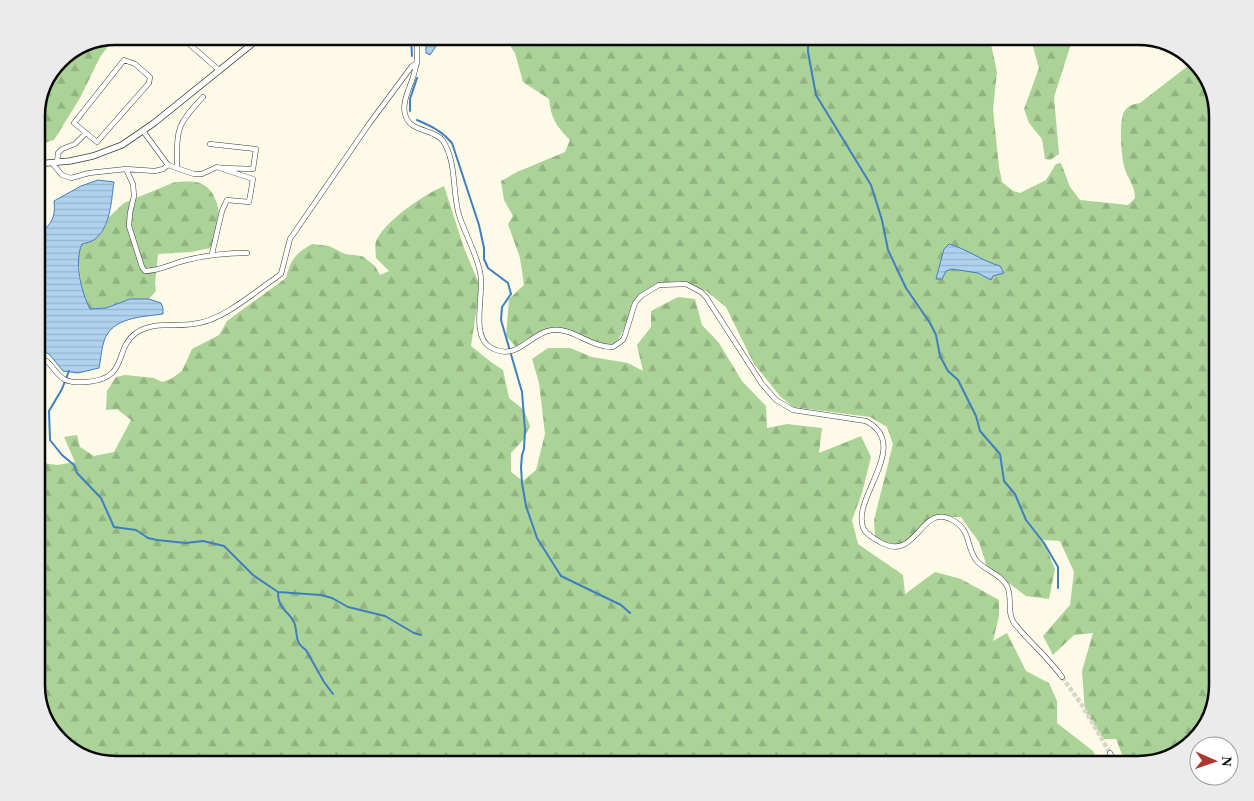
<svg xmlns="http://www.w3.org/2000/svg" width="1254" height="801" viewBox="0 0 1254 801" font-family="'Times New Roman',serif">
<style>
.forest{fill:url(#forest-firs)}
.water{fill:url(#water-rules);stroke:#3f7fc0}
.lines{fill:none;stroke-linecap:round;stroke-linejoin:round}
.stream{stroke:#3f7fc0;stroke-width:2}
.minor-tunnel{stroke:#d8d7c7;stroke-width:4.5;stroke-dasharray:4.5 2;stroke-linecap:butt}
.minor-casing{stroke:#3c3c3c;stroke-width:5.5}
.tertiary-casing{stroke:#3c3c3c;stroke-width:7}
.minor{stroke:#fff;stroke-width:4.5}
.tertiary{stroke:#fff;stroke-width:5.5}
.rim{fill:none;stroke:#090909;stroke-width:2.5}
</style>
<defs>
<pattern id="forest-firs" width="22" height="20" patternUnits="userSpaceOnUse" patternTransform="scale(1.25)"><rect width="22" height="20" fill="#abd297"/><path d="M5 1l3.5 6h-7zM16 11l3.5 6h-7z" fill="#92b381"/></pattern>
<pattern id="water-rules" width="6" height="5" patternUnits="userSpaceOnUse" patternTransform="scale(1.25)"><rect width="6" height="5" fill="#b1d2ef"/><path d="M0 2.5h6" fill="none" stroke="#97b3cc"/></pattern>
</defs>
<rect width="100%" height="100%" fill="#fdfbe8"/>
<path class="forest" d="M486 36H985L991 44 997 72 993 109 999 167 1002 182 1013 191 1020 193 1046 180 1056 164 1061 163 1070 187 1080 200 1128 205 1135 198C1135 184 1127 179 1124 166 1121 154 1119 122 1124 112 1128 105 1134 104 1140 103L1193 62 1207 76 1218 111V685L1204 729 1178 754 1138 765H1126L1116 739H1103L1085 711 1082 671 1093 633 1074 635 1053 655 1043 636 1070 605 1074 572 1060 541 1043 540 1055 569 1049 599 1026 596 987 567 979 542 961 517H935L907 545 889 544 875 536 874 520 893 444 887 427 870 417 793 407 780 396 754 364 726 307 706 291 679 281 658 284 632 303 626 325 617 342 606 349 569 334 550 332 518 349 506 336 509 299 524 285 520 258 508 224 513 216 504 200 501 181 517 172 565 152 570 140C556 126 551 118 549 99L523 82 515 53 505 38Z
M1030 36H1069L1070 47 1054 97 1059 154 1050 160 1045 159 1042 139 1029 123 1024 109 1039 68Z
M115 37 100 57 80 98 54 140 36 145V111L60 59Z
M175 182C182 182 195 180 202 184 217 191 222 215 218 230 216 236 212 242 210 248L191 252 158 254 155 283 156 291 149 299H130L106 308 89 309 82 294 78 253 82 244 106 225 108 218 124 203Z
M444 186 464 248 480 286 471 346 491 362 503 370 509 398 524 410 530 426 523 440 511 453V472L523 481 536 470 545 434 539 383 532 359 548 348H570L592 357 628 363 643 371 637 345 651 327V311L678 297 695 299 702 325 719 343 742 381 766 406 767 428 787 424 822 428 819 453 861 436 871 457 862 493 852 520 858 544 903 575 905 594 935 572 961 579 999 600V616L993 641 1007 633 1026 671 1049 683 1057 701V723L1093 751 1100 765H116L72 751 47 725 36 690V462L57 465 75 462 64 437 77 435 80 447 94 456 114 452 131 420 117 409 106 410 107 391 116 377 125 375 154 378 162 382 171 379 182 371 192 349 219 335 227 321 286 278C291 259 295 254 312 244L329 246 345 254 362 256 375 266 380 275 389 271 376 258C376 253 374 244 377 239 389 218 422 196 444 186Z"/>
<path class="water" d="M426 36H443L430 55 426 53Z
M98 180 114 182C111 201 111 227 94 240 91 242 86 243 82 244 74 261 81 292 90 309L106 308 130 299H149L161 303 163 308V314C142 317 112 317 104 341 101 350 101 359 99 368L78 373 63 371 50 355 36 346V235C51 226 56 218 54 201L81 186Z
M949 244C967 249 982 261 1000 266L1004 273 993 276 991 280 978 273 952 269 946 271 942 279H936L944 249Z"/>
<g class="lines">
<path class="stream" d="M411 36 412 56
M808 36V52L816 95 871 185 882 220 888 250 906 288 930 323 936 335 940 356 948 371 958 380 976 416 980 431 1000 454 1004 481 1015 494 1026 520 1044 543 1058 567V588
M410 111V99L417 78
M417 120C431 126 442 131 452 143L479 225 484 248V259L488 268 508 283 511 294 502 307 501 320 522 392 525 430 524 449 522 455 521 467 522 483 526 506 537 538 561 576 621 605 630 613
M69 371 62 389 49 411 50 440 62 455 74 465 77 473 101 498 114 527 136 530 148 538 157 540 186 543 203 541 224 546 253 575 278 592C278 612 291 611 295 625 298 636 294 642 306 650L324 682 333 694
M278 592 321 595 332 598 348 607 385 616 414 633 421 635"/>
<path class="minor-tunnel" d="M1062 677 1082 705 1110 753"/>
<g class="minor-casing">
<path id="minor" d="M180 36 219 70
M416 36C418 49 418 61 414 74 411 86 400 104 406 117 411 132 435 129 443 141 457 163 452 191 459 215 465 234 476 252 480 272 485 293 470 335 490 347 517 363 529 333 552 330 572 327 591 348 613 347L623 340 625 335 635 303 641 296 659 285 686 284 701 292 706 297 762 384 776 400 793 410 866 421C914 446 846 502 865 531 869 536 875 539 880 542 918 564 920 500 954 521 971 531 966 546 976 560 985 571 1000 573 1007 586 1013 598 1006 611 1014 623 1029 642 1048 657 1062 677
M124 60 135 64 150 77 149 83 97 142 74 123Z
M143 131 168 165 194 174H202L217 167 253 179 249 202 227 200 222 211 212 254
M210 144 256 149 253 169 223 168
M52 163 62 175 71 178 89 173 126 169 155 171 163 169 168 165
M57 163 58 153 62 149 75 144 86 133
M177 167C177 128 176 126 203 97
M126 169 133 184 134 196 130 213 129 226 142 267 145 271C160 271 173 263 187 260 207 255 226 253 247 253
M36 355C61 365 51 385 86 382 130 379 113 349 136 333 154 320 178 328 199 323 225 318 252 294 274 279L281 274 290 239 369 124 412 66 417 63
M1110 753 1116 765"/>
</g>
<g class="tertiary-casing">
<path id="tertiary" d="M36 164 70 161 93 156 122 145 154 123 262 36"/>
</g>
<use href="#minor" class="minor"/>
<use href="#tertiary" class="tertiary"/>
</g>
<path d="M0 0H1254V801H0ZM116 45H1138A71 71 0 0 1 1209 116V685A71 71 0 0 1 1138 756H116A71 71 0 0 1 45 685V116A71 71 0 0 1 116 45Z" fill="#ebebeb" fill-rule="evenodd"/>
<path class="rim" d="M116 45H1138A71 71 0 0 1 1209 116V685A71 71 0 0 1 1138 756H116A71 71 0 0 1 45 685V116A71 71 0 0 1 116 45Z"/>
<g transform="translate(1214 761) rotate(92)"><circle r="24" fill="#ffffff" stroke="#9d9d9d"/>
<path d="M0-4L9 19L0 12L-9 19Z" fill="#ab372f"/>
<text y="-8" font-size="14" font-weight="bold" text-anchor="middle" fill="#090909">N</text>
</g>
</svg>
